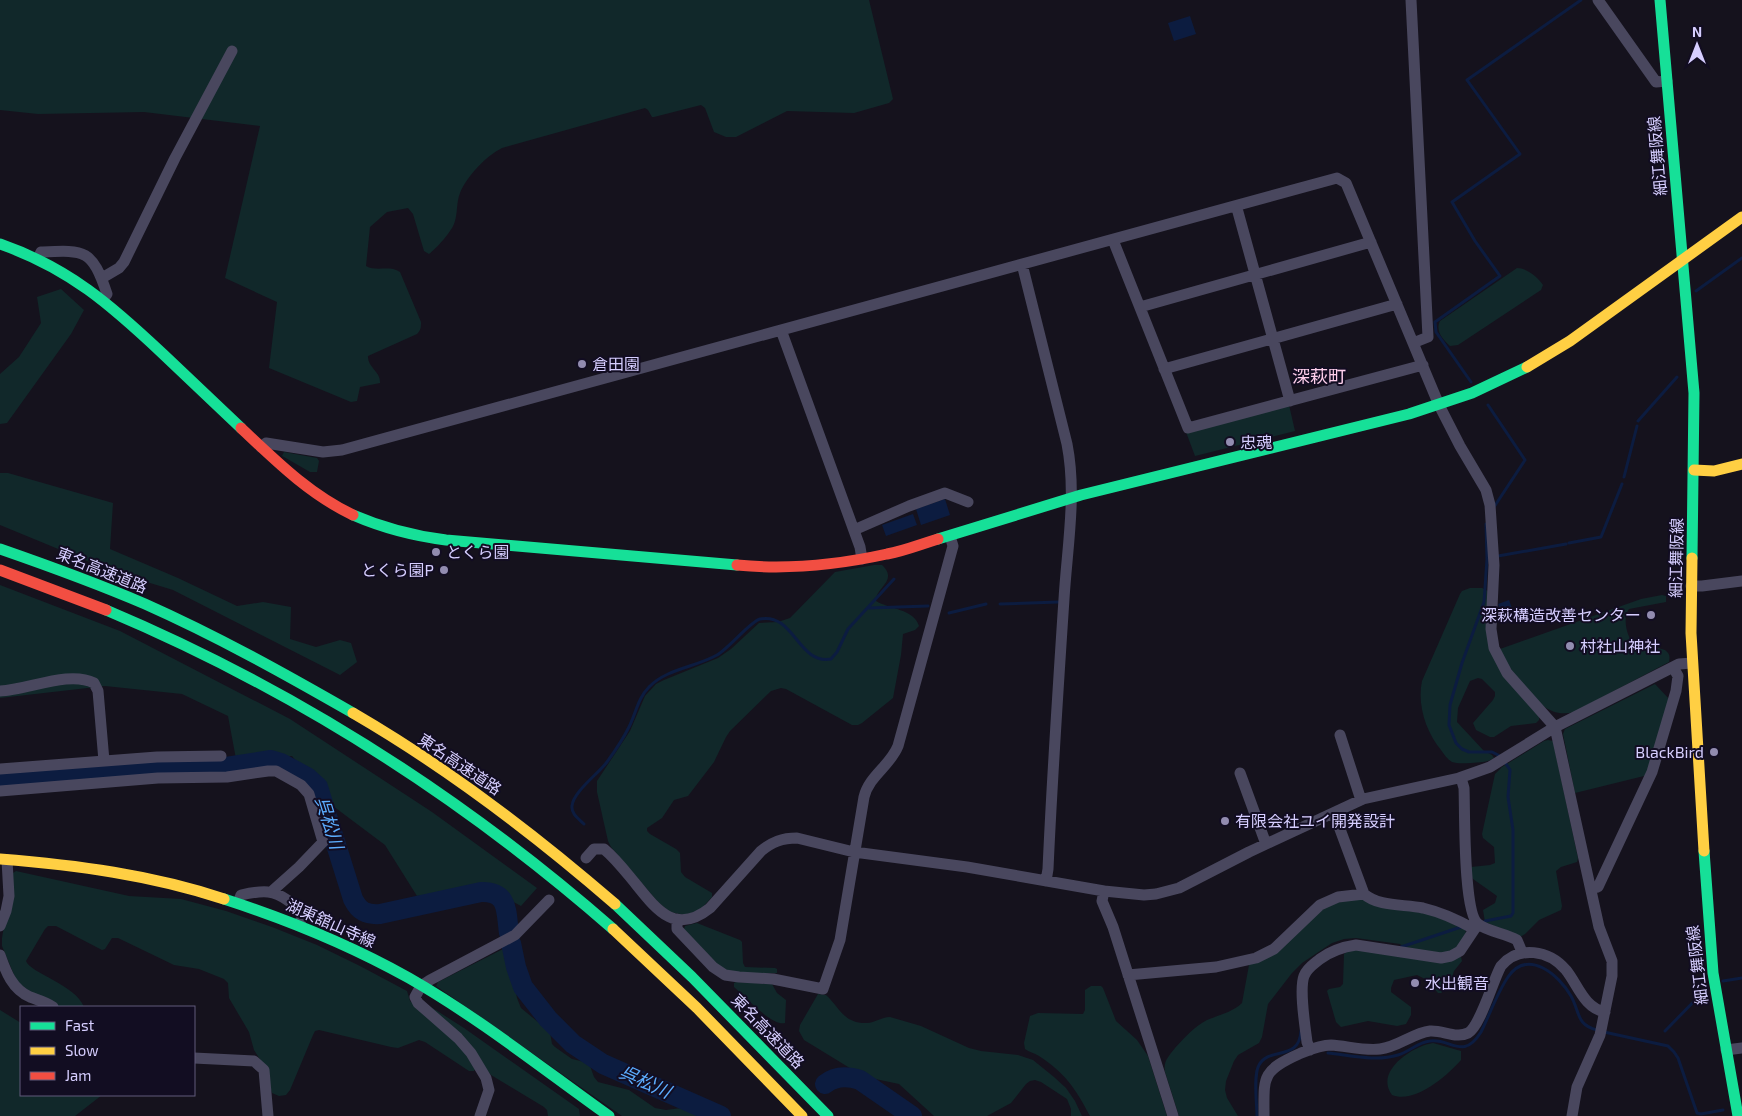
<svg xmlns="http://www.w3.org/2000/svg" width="1742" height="1116" viewBox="0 0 1742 1116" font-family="'Exo 2','Noto Sans JP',sans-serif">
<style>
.green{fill:#11282a}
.water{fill:#0c1c40}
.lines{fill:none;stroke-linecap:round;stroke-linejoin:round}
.stream{stroke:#0c1c40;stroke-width:3}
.river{stroke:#0c1c40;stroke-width:20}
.street{stroke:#49475e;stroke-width:11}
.fast{stroke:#16e098;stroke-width:11}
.slow{stroke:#ffcf43;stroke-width:11}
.jam{stroke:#f24e42;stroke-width:11}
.poi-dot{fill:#928cb0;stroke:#120d22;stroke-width:2}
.labels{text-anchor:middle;stroke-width:4;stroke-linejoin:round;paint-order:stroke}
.street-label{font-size:16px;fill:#d6ceff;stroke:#120d22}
.poi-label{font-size:16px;fill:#d6ceff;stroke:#120d22;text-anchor:start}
.neighbourhood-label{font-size:18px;fill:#ffd0ec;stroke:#120d22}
.water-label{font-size:18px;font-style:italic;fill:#5cadff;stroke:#120d22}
</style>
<rect width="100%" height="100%" fill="#15121d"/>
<path class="green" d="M0 0H869L893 99 889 103 854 113 787 111 736 137H726L714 132 705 108 701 105 654 117H652L648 110 645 108 502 148C486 156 467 176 460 193 456 203 458 214 454 224 451 232 436 249 429 254L424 251 413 214 408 208 387 212 370 227 366 266C376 272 390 265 400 272L421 322C421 327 421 330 417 334L368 356C367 367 381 372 380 383L360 387 357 401 351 402 269 368 277 302 225 278 260 126 144 112 38 114 0 110Z
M1517 268C1526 268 1538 277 1543 285L1541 290 1458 345 1450 346C1443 340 1435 331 1440 321Z
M61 289 84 310 71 334 7 423 0 424V374L19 357 41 323 37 297Z
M1289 405 1295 431 1195 456 1186 432Z
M284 452 317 458 319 461 317 472H310L284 457 282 456Z
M0 473H8L113 503 110 549 178 578 237 606 263 602 291 607 290 639 316 647 340 640 351 643 357 662 340 675 173 590 114 572 0 525Z
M874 565H882C899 581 875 587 876 601 889 609 914 609 919 626L915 630 903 634 901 655 893 698 862 723 858 725H852L786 689 781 688 771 691 730 731 726 737 714 762 688 796 674 800 662 818 647 828V831L650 834 676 849 680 853 681 872 685 877 712 893V897L700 910 685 915 670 912 658 902 611 847 608 841 597 792V781L630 731 645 696 656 684 664 680 718 658 731 649 759 623 778 622 790 618 835 572Z
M0 585 120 631 290 719 432 812 537 888 521 906 486 887 417 896 385 845 333 806 292 756 236 759 228 716 182 694 105 686 0 698Z
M1470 588H1482L1488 591 1487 629 1539 716V720L1536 723 1511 726 1494 737H1490L1476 730 1473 723 1493 700 1495 696V692L1482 679 1478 678 1470 681 1458 708 1457 722 1484 751 1492 755 1494 758C1487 763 1479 762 1471 763 1465 763 1458 764 1452 762 1447 759 1444 754 1441 750 1426 732 1417 705 1422 681L1460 594 1462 591Z
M1662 595 1666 596V602L1629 609C1623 616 1626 633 1631 640L1665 650C1670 654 1670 656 1669 662L1574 712C1562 715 1552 713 1542 705L1511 670 1500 649 1641 599Z
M1655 684 1670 700 1648 775 1575 793 1563 734 1565 729Z
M1548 740 1553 741 1578 858 1577 862 1561 867 1556 871 1562 906 1561 910 1539 920 1525 934 1520 937 1485 922 1483 910 1495 903 1497 896 1473 879 1471 876V867L1490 865 1495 863 1494 847 1483 838 1482 834 1495 774 1502 767 1544 741Z
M16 871 129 896 181 899 226 911 272 927 317 945 360 966 407 991 410 1001 448 1034 462 1048 475 1069 474 1071H469L425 1042 419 1040 398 1048 391 1047 319 1030 315 1031 313 1035 290 1090 286 1095 279 1096 272 1093 261 1061 254 1050 249 1032 229 998 228 983 224 979 199 969 174 965 118 938H112L105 949 102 950 56 926H48L45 929 26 961C30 973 76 985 84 1007H59L53 1002 32 993 17 982 2 946V938L13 873Z
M1360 898 1430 914 1465 929 1466 933 1458 948 1441 955 1408 950 1400 944 1356 938 1344 939 1332 943 1302 963 1292 973 1268 1004 1262 1037 1259 1043 1238 1055 1234 1061 1226 1081 1225 1090 1227 1098 1238 1116H1179L1165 1072C1163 1061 1169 1056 1175 1048 1185 1037 1194 1027 1207 1020 1219 1015 1233 1012 1242 1003L1249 965 1330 903Z
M697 923 740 940 742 942 743 963 745 967 775 968 777 969V973H733L721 968 684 929 685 926Z
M503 949 507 950 509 954 517 998 521 1008 550 1032 552 1044 555 1047 572 1059 589 1063 594 1077 598 1082 629 1090 655 1108 666 1110 689 1107 712 1116H622L436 986 438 982Z
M1351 949 1461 957 1462 961 1454 971 1449 987 1441 993H1438L1427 980 1417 975 1394 980 1391 988V992L1411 1007V1015L1406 1024 1397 1026 1368 1021 1341 1027 1336 1022 1327 991 1329 989 1340 987 1343 984 1344 954Z
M736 982 772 984 777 993 786 1000 785 1023C772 1027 744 995 734 987V983Z
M1091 986H1101L1103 988 1116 1021 1137 1040 1148 1056 1167 1116H1090C1075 1088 1066 1074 1039 1056 1034 1053 1029 1052 1025 1049L1024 1043 1030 1016 1038 1013 1083 1014 1085 1010V990Z
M818 994 826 995C840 1008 844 1024 867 1023 875 1023 881 1017 890 1017L921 1026 969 1048 981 1051 1018 1055 1033 1060 1054 1077 1066 1088 1075 1101 1082 1116H1071V1109L1067 1099 1041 1082 1035 1080 1030 1081 1026 1084 1011 1103 987 1116H934L899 1084 866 1077 858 1073 804 1040 799 1031 800 1025Z
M431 1007 464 1028 579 1109 580 1116H548L547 1110 544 1107 491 1075Z
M0 1010 21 1023V1095H102L75 1116H0Z
M1433 1043 1461 1051V1060C1447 1076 1415 1104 1392 1095 1374 1071 1413 1046 1433 1043Z"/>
<path class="water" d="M1190 16 1196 34 1174 41 1168 23Z
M945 499 950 515 921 525 916 509Z
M913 514 917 525 886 536 882 525Z
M1509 600 1516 619 1505 623 1498 604Z"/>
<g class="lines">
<path class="stream" d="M1696 291 1742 258
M1471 382 1436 332 1435 322 1500 276 1475 241 1452 202 1520 154 1467 80 1581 0
M1488 405 1525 460 1494 507
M1638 421 1677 377
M1624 477 1637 426
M1569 543 1601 537 1622 484
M1498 556 1566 544
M1000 604 1058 602
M869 608 928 606
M949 613 986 604
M584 824C579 819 571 814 572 806 573 792 598 774 607 762 615 751 623 739 629 727 636 713 638 698 649 687 666 669 696 667 717 655 729 648 751 621 760 619 794 612 798 665 831 659L837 652 848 629 894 579
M1485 921 1511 916 1513 913V830L1508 797 1510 770 1503 759 1498 755 1492 752H1469L1462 749 1456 743 1449 725 1450 705 1462 663 1484 602 1487 559 1486 524
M1401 947 1461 927
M1723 981 1742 978
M1665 1031 1707 988
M1604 1032 1668 1046 1674 1052 1678 1058 1697 1113 1701 1114 1723 1110
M1328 1053C1349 1055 1376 1062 1398 1055 1409 1052 1418 1042 1430 1041 1451 1038 1463 1061 1481 1032 1490 1014 1497 993 1508 977 1528 948 1559 975 1571 996 1580 1012 1576 1025 1597 1030
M1257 1116C1257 1104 1253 1075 1259 1065 1269 1046 1299 1062 1301 1031"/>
<path class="river" d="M0 780 157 768 226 767 271 760 281 763 307 777 318 787 353 899C359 911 366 915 380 914L481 892C509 891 506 912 509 933
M511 943 516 967 523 987 548 1019 573 1044 603 1064 721 1116
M825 1084C835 1076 848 1076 860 1080L912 1116"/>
<path class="street" d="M1411 0 1428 337 1413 343
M1598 0 1656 82 1667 81
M1238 212 1290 401
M1115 245 1188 428 1423 365
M38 259 41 252C85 250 92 249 107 294L103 299
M1022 264 1067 444C1077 495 1067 548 1064 599 1058 689 1052 779 1048 869L1046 881
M102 278 119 268 124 262 175 158 232 51
M1140 307 1371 242
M781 330 860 547 862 559
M1164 369 1397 304
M261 447 266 443 323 452 342 450 1337 178 1346 183 1439 405 1460 446 1486 490 1490 505 1494 565 1491 629 1494 648 1507 673 1555 727 1599 927 1612 961V976L1600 1035 1577 1087 1572 1116
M854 530 909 506 945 493 968 502
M1691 586H1702L1742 581
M0 691C28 690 69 670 94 683L98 691 104 761
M1340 735 1361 800
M0 769 157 757 221 756
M1240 773 1266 844
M1461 778 1464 788C1465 810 1463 912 1478 924 1489 932 1505 933 1517 940L1522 952
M0 791 158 778 227 777 268 771H276L301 785 309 794 323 842 299 867 271 892
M1334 813 1364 894C1379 907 1404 904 1423 908 1440 912 1458 920 1474 929
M586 858 594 849H604C616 859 625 871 635 883 656 909 675 936 710 908L761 851C772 842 782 838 797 838L854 852 967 867 1104 891 1144 895 1156 894 1179 888 1249 852 1363 799 1459 778 1490 767 1555 727 1679 664 1692 663
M1591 888 1598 887 1652 772 1676 691 1678 676 1673 667
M1104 891 1102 901 1113 927 1173 1116
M238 903 241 895C250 893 259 891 268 892 280 893 299 906 302 917L299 925
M677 919V929L713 967 725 975 739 977 773 979 823 989 840 940 864 797C869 776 890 766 898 746L953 546 950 536
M0 926 6 911 9 896 7 860
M0 955C6 972 12 989 30 997 38 1000 46 1002 53 1007
M1128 975 1216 967 1256 958 1274 949 1320 905 1338 897 1364 894
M1310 1050 1307 1042C1305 1026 1299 989 1304 976 1307 968 1314 964 1320 959 1331 951 1342 947 1356 945L1441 958 1451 956 1460 951 1478 924
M1726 1050 1742 1048
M194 1058 254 1061 264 1070 268 1116
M480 1116 489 1090 486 1078 471 1053 458 1038 418 1003 415 997 421 986 430 980 515 935 549 900
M1264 1116C1264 1077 1261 1071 1299 1054 1309 1050 1319 1045 1331 1045 1347 1046 1364 1051 1380 1049 1398 1047 1413 1033 1430 1031 1443 1030 1456 1039 1468 1033 1480 1027 1493 980 1501 966 1519 945 1549 950 1566 970 1578 985 1584 1008 1605 1012"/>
<path class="fast" d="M1660 0 1694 393 1692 558
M0 244C69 268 111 305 163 354 189 379 215 403 241 428
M353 515C383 528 414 536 446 540L737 565
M938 539 1081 495 1409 414 1472 393 1527 367
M0 549C49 566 98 584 145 604 217 636 285 674 353 713
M106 610C291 688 461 796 613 929
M1704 851 1713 973 1738 1116
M224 899C289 920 350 945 409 978 479 1018 543 1069 609 1116
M615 904 692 977 828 1116"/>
<path class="slow" d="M1527 367 1570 341 1742 217
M1694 470 1714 471 1742 464
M1692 558 1691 633 1704 851
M353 713C446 767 533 833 615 904
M0 859C76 865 152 875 224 899
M613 929 697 1008 802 1116"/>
<path class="jam" d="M241 428C276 461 309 494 353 515
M737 565C787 570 837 565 887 554 904 551 921 544 938 539
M0 570 106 610"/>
</g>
<g class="poi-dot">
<circle cx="582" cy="364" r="5"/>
<circle cx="1230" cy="442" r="5"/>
<circle cx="436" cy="552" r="5"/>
<circle cx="444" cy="570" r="5"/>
<circle cx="1651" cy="615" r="5"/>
<circle cx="1570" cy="646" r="5"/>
<circle cx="1714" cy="752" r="5"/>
<circle cx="1225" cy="821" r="5"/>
<circle cx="1415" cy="983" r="5"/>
</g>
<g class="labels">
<g class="street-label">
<text transform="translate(1657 156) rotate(-95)" y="6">細江舞阪線</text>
<text transform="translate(1676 558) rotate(-89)" y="6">細江舞阪線</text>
<text transform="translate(102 570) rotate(22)" y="6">東名高速道路</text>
<text transform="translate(460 764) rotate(34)" y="6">東名高速道路</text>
<text transform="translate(331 923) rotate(24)" y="6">湖東舘山寺線</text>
<text transform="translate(1697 965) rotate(-97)" y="6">細江舞阪線</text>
<text transform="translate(768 1031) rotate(46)" y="6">東名高速道路</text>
</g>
<g class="poi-label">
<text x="592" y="370">倉田園</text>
<text x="1240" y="448">忠魂</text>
<text x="446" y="558">とくら園</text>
<text x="434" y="576" text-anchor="end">とくら園P</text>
<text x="1641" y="621" text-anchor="end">深萩構造改善センター</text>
<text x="1580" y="652">村社山神社</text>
<text x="1704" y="758" text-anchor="end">BlackBird</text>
<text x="1235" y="827">有限会社ユイ開発設計</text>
<text x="1425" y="989">水出観音</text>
</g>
<g class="neighbourhood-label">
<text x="1319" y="383">深萩町</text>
</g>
<g class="water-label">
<text transform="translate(329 823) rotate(73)" y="6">呉松川</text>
<text transform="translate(645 1082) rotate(24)" y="6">呉松川</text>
</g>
</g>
<rect x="20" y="1006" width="175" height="90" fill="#120d22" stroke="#605a7a"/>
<rect x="30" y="1022" width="25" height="8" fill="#16e098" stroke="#605a7a"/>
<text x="65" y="1031" font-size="15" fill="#d6ceff">Fast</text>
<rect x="30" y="1047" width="25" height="8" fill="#ffcf43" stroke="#605a7a"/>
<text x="65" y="1056" font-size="15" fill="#d6ceff">Slow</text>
<rect x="30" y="1072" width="25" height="8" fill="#f24e42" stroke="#605a7a"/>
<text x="65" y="1081" font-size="15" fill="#d6ceff">Jam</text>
<g transform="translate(1697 45)" stroke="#120d22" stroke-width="4" paint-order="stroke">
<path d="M0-4L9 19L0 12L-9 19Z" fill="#d6ceff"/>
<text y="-8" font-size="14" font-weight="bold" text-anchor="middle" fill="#d6ceff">N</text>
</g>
</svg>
